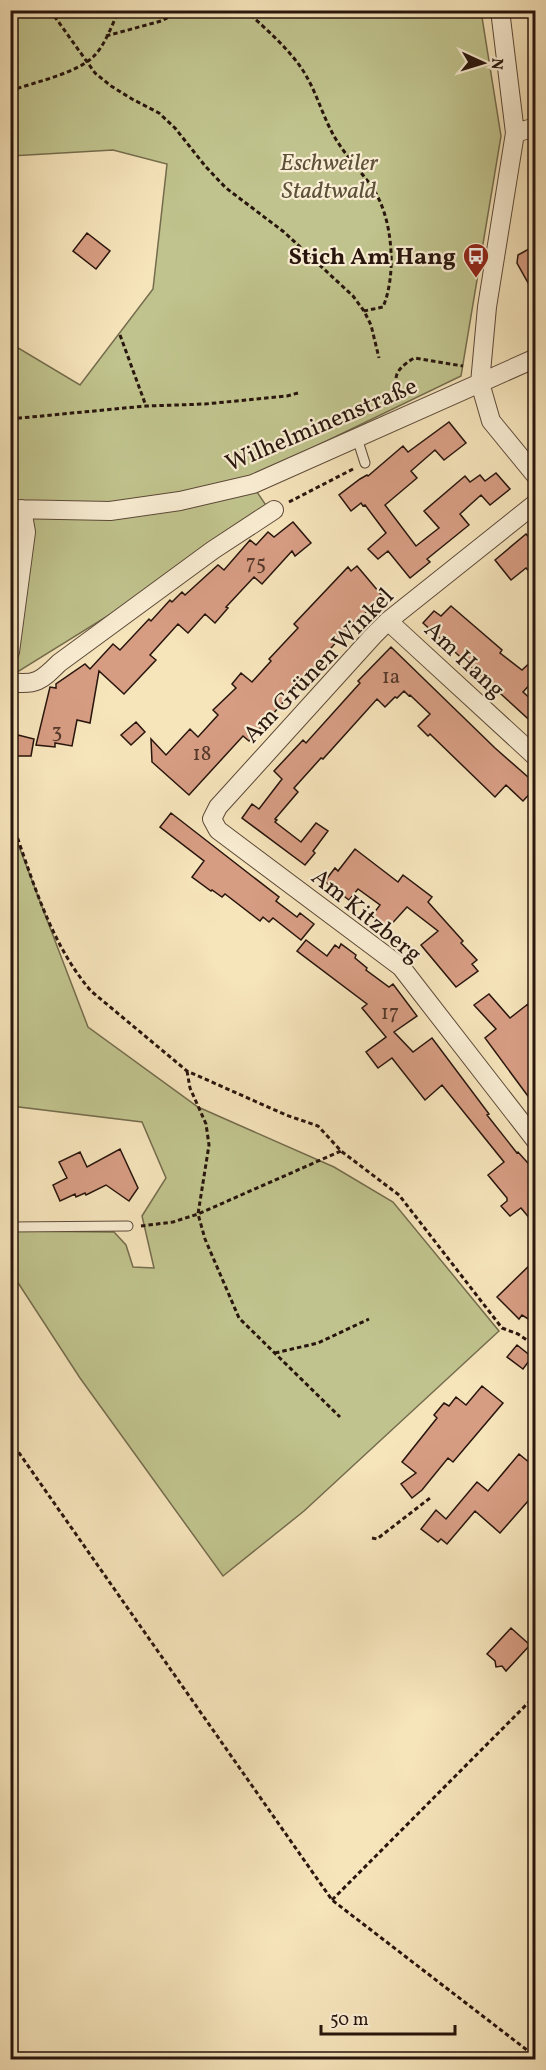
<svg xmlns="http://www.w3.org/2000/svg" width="546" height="2070" viewBox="0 0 546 2070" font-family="Vollkorn,serif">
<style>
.green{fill:#c0c38d;stroke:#746c4d;stroke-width:1.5}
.building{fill:#d79d83;stroke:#28150d;stroke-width:1.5}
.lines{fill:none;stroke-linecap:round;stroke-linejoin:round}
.lane-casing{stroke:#5c4938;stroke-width:11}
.street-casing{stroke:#5c4938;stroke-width:20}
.path{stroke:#28150d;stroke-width:3;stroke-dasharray:4.5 3;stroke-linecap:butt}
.lane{stroke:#f9edd3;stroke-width:9}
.street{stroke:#f9edd3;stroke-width:18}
.labels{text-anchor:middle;stroke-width:4.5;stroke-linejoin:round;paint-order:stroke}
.number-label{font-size:21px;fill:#54372a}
.park-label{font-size:24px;font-style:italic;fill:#5d523a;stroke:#f9edd3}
.poi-label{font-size:24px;font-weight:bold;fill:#28150d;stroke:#f9edd3;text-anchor:end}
.street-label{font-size:24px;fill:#28150d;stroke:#f9edd3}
</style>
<rect width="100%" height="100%" fill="#f6e4bb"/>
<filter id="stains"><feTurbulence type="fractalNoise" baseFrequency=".00333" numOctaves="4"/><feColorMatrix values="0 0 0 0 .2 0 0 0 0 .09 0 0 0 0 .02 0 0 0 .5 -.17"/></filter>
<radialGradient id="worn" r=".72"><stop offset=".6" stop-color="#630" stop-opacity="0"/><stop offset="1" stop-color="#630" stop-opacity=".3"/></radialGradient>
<path class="green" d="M11 11H481L501 136 461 376 248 479 272 514 11 676 10 343 80 385 153 289 167 164 113 150 11 156Z
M10 823 88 1027 198 1107 334 1167 393 1202 499 1331 304 1511 223 1576 80 1378 11 1272V1231L114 1232 126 1245 133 1267 154 1268 142 1216 166 1178 142 1122 11 1106Z"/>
<path class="building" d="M87 233 110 251 96 269 73 251Z
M536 245V297L517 263 518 255Z
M449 422 466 443 444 460 435 450 411 471 417 478 385 505 416 546 439 528 424 511 465 476 470 482 480 475 485 481 496 473 510 489 490 505 481 495 471 504 460 514 469 525 427 559 430 562 410 578 388 551 378 559 368 549 386 533 365 505 363 506 361 503 351 511 339 495 360 479 367 475 368 476 403 446 408 452Z
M293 522 311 543 295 556 292 551 262 584 254 577 226 607 228 608 215 623 205 614 188 633 178 624 150 655 156 660 124 694 99 671 90 723 77 720 72 746 55 743V747L36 745 50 687 56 688V684L85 664 90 669 113 644 120 650 149 619 151 621 170 600 172 602 182 592 185 595 218 565 224 570 250 540 256 545 268 532 274 537Z
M526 534 536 545V579L526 568 511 580 495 560Z
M357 566 384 598 345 629 347 630 249 741 243 736 189 795 152 762 151 739 166 755 190 729 198 737 218 715 213 710 236 688 232 684 241 673 252 682 271 661 269 659 298 628 294 624 348 567 351 571Z
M451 606 502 650 500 653 522 670 536 657V678L523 692 536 704V726L423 623 434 611 441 616Z
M391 647 495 748 536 784V787L523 801 506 785 495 797 430 734 428 736 418 726 430 714 410 695 409 696 404 691 397 698 395 697 385 707 377 699 323 759 321 758 294 788 298 792 275 819 277 820 275 822 301 842 316 823 328 831 313 851 315 853 305 865 242 818 252 804 259 809 282 779 274 771 303 740 306 743 360 683 358 681Z
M136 722 145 732 131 745 121 735Z
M18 735 34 739 31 756H14Z
M171 813 279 897 276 901 297 917 300 913 314 924 301 940 273 918 269 922 263 917 260 921 225 894 222 897 212 890 211 891 192 877 204 861 160 827Z
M355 849 398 882 403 875 432 897 428 902 463 941 461 943 477 960 472 964 478 971 456 987 421 945 438 931 407 907 387 929 371 917 380 905 358 889 349 900 328 884 325 881 335 868 338 871Z
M306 940 327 956 335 945 339 948 341 944 356 955 355 958 367 968 366 970 389 987 393 984 417 1016 394 1032 413 1052 432 1038 489 1114 487 1115 517 1153 518 1152 536 1172V1226L521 1208 510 1216 501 1206 507 1201V1198L488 1175 504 1162 442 1085 425 1100 392 1058 378 1068 366 1052 386 1037 362 1008 367 1004 297 951Z
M489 994 510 1018 528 1004 536 1014V1107L485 1038 496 1029 474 1005Z
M120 1149 138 1188 129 1201 106 1185 86 1195 85 1193 76 1197 75 1194 60 1201 53 1185 67 1178 59 1162 80 1152 87 1167Z
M536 1259V1324L522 1315 519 1319 497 1297Z
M517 1345 532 1357 523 1369 507 1357Z
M482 1386 503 1403 453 1462 448 1458 422 1490 412 1498 401 1484 416 1473 402 1462 437 1418 434 1415 444 1403 449 1406 456 1397 466 1405Z
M519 1454 536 1468V1492L500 1533 475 1511 447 1544 441 1539 438 1542 421 1529 436 1510 446 1519 477 1482 488 1491Z
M511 1628 530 1645 506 1671 502 1666 496 1667 495 1661 487 1654Z"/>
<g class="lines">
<g class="lane-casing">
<path id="lane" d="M357 438 365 463
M10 1227 128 1226"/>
</g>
<g class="street-casing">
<path id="street" d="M500 10 515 133 487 307 480 383 491 421 536 476
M515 133 536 127
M536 503 388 621 373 636 218 807 212 819 218 830 401 967 536 1141
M10 509 110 511 180 501 253 484 536 358
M388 621 536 757
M10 652 26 532 22 509
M10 682C36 686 42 680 59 663L213 550 274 510"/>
</g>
<path class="path" d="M50 10 95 73 111 86 132 99 159 113 175 128 206 167 226 188 284 232 353 296 364 311 371 325 379 358
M245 10C265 28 287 47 302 69 316 90 322 115 334 136 344 154 360 170 372 187 393 217 397 274 383 307L364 311
M106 36 161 21 183 10
M10 91C34 82 76 74 94 56 105 45 112 25 119 10
M120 335 146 406
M10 400 15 420 12 488 13 491
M400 400C393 378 393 371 414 358L463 366
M10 419 146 406 205 404 287 396 298 393
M289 502 355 468
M10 817C32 877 49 942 91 991L187 1071 286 1115 318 1126 341 1151 399 1195 502 1328 518 1334 536 1346
M187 1071 190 1088 206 1124 209 1145 198 1214 205 1239 239 1318 340 1417
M141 1226 173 1222 198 1214 341 1151
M275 1353 318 1343 369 1319
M10 1440 332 1900 536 2057
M372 1538 377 1539 430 1498
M332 1900 536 1695"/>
<use href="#lane" class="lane"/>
<use href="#street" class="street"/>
</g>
<defs>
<g id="bus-pin" transform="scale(1.35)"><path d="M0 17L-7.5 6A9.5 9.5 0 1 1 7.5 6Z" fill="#8f2418" stroke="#f9edd3"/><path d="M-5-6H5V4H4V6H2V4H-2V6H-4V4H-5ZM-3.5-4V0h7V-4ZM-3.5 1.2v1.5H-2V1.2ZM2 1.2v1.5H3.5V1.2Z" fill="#fff"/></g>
</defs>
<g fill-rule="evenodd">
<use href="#bus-pin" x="476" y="256"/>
</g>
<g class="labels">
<g class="number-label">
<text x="256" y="569">75</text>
<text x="391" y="683">1a</text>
<text x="57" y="737">3</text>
<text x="202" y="760">18</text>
<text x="390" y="1019">17</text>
</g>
<g class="park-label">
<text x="329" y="170">Eschweiler<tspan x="329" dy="28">Stadtwald</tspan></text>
</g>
<g class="poi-label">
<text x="456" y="264">Stich Am Hang</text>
</g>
<g class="street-label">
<text transform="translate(321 424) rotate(-23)" y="8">Wilhelminenstraße</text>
<text transform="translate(465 659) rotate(43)" y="8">Am Hang</text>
<text transform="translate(318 665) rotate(-46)" y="8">Am Grünen Winkel</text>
<text transform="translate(367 915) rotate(39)" y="8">Am Kitzberg</text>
</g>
</g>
<rect width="546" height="2070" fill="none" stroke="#f6e4bb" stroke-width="36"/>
<rect x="12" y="12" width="522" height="2046" fill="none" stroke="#28150d" stroke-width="3"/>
<rect x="18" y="18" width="510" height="2034" fill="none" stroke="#28150d" stroke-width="1.5"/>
<g transform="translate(483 63) rotate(94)" stroke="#f9edd3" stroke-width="4.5" paint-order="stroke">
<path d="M0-4.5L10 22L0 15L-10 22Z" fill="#28150d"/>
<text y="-9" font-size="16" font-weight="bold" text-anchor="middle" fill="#28150d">N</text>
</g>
<path d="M321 2025v9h134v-9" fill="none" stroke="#28150d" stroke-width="3"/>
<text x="330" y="2025" font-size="18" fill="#28150d" stroke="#f9edd3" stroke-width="4.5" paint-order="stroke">50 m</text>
<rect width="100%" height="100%" filter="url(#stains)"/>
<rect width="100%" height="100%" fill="url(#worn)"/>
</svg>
